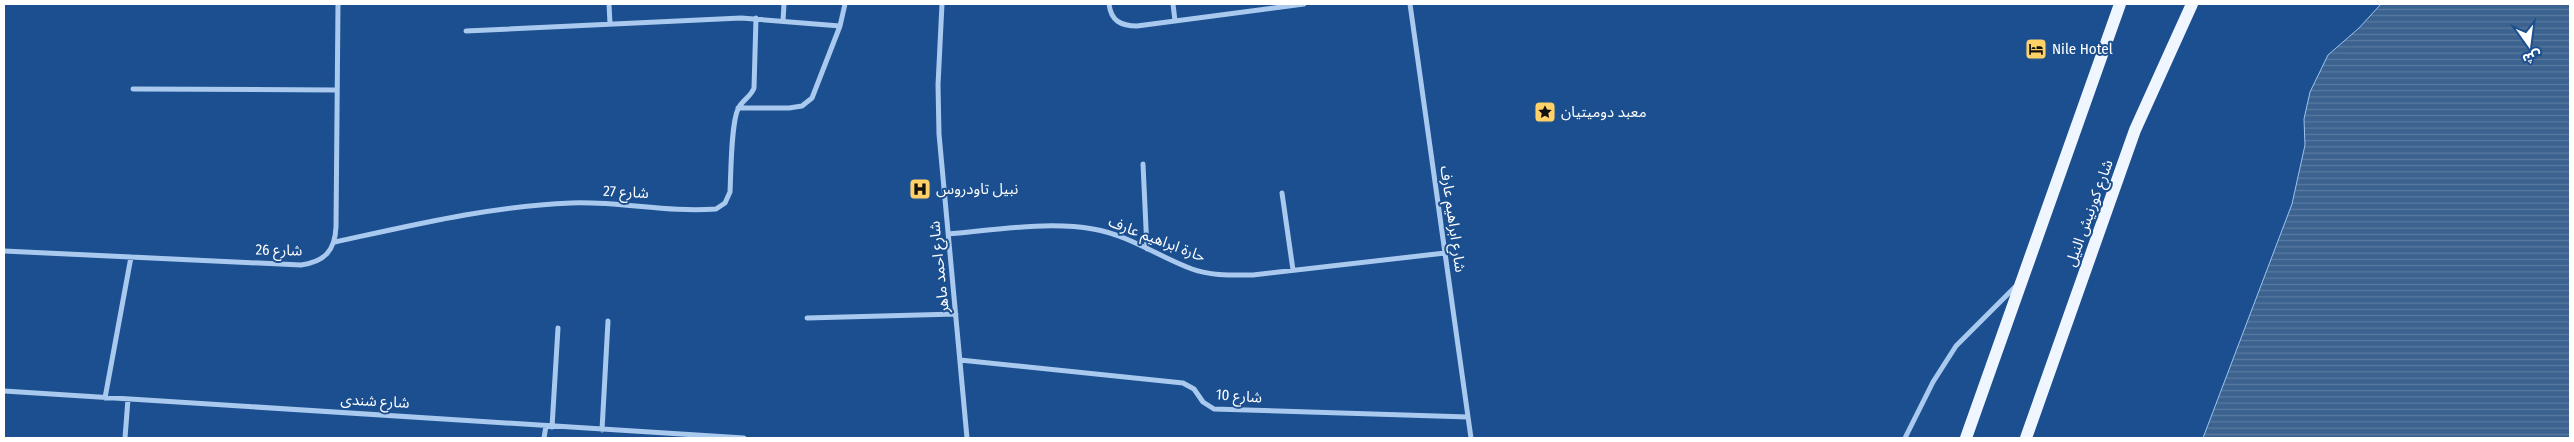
<svg xmlns="http://www.w3.org/2000/svg" width="2574" height="442" viewBox="0 0 2574 442" font-family="'Fira Sans Condensed','Noto Sans Arabic',sans-serif">
<style>
.water{fill:url(#water-rules);stroke:#9cc4f0}
.lines{fill:none;stroke-linecap:round;stroke-linejoin:round}
.street{stroke:#a9c9ee;stroke-width:5}
.primary{stroke:#f0f6ff;stroke-width:12}
.labels{text-anchor:middle;stroke-width:4;stroke-linejoin:round;paint-order:stroke}
.poi-label{font-size:15px;fill:#fff;stroke:#1b4f8f;text-anchor:start}
.street-label{font-size:15px;fill:#fff;stroke:#1b4f8f}
</style>
<defs>
<pattern id="water-rules" width="6" height="5" patternUnits="userSpaceOnUse" patternTransform="scale(1.25)"><rect width="6" height="5" fill="#3c6290"/><path d="M0 2.5h6" fill="none" stroke="#597aa1"/></pattern>
</defs>
<rect width="100%" height="100%" fill="#1b4f8f"/>
<path class="water" d="M2381 4H2570V438H2203L2292 204 2305 145 2304 119 2310 92 2328 55 2359 28Z"/>
<g class="lines">
<path class="street" d="M609 4 610 24
M942 4 938 85 939 134 967 438
M1109 4C1111 21 1121 26 1137 26L1304 4
M1173 4 1175 21
M1410 4 1471 438
M783 21 784 4
M466 31 741 18 840 26
M133 89 336 90
M738 108H789L802 106 812 98 840 26 845 4
M1143 164 1147 249
M1282 193 1293 270
M948 234C993 230 1048 221 1093 229 1129 235 1159 257 1192 269 1211 276 1233 275 1253 275L1445 253
M335 242C413 225 491 206 571 203 619 201 668 213 716 209L725 203 730 192C731 173 731 124 738 109 742 100 751 97 754 88L756 18
M4 251 301 265C324 262 335 251 336 227L338 4
M807 318 956 314
M960 360 1183 383 1194 389 1203 402 1214 409 1468 417
M4 391 744 438
M105 398 131 257
M552 427 558 328
M602 430 608 321
M125 438 128 399
M544 438 546 426
M1905 438 1933 382 1956 346 2015 287"/>
<path class="primary" d="M1966 438 2120 4
M2026 438 2135 130 2192 4"/>
</g>
<defs>
<g id="hotel-square" transform="scale(1.125)"><rect x="-9" y="-9" width="18" height="18" rx="4" fill="#ffd166" stroke="#1b4f8f"/><path d="M-6-4.5h1.5V1H6V5H4.5V3h-9V5H-6ZM-4 0a1.8 1.8 0 1 1 3.6 0ZM.5 0V-2.5h3Q6-2.5 6 0Z" fill="#111"/></g>
<g id="sight-square" transform="scale(1.125)"><rect x="-9" y="-9" width="18" height="18" rx="4" fill="#ffd166" stroke="#1b4f8f"/><path d="M0-6L1.8-2.2L6-1.7L2.9 1.2L3.7 5.4L0 3.3L-3.7 5.4L-2.9 1.2L-6-1.7L-1.8-2.2Z" fill="#111"/></g>
<g id="hospital-square" transform="scale(1.125)"><rect x="-9" y="-9" width="18" height="18" rx="4" fill="#ffd166" stroke="#1b4f8f"/><path d="M-5-5h3v3.5h4V-5h3V5h-3V1.5h-4V5h-3Z" fill="#111"/></g>
</defs>
<g fill-rule="evenodd">
<use href="#hotel-square" x="2036" y="49"/>
<use href="#sight-square" x="1545" y="112"/>
<use href="#hospital-square" x="920" y="189"/>
</g>
<g class="labels">
<g class="poi-label">
<text x="2052" y="54">Nile Hotel</text>
<text x="1561" y="117">معبد دوميتيان</text>
<text x="936" y="194">نبيل تاودروس</text>
</g>
<g class="street-label">
<text transform="translate(626 192) rotate(3)" y="5">شارع 27</text>
<text transform="translate(2089 213) rotate(-70)" y="5">شارع كورنيش النيل</text>
<text transform="translate(1453 219) rotate(82)" y="5">شارع ابراهيم عارف</text>
<text transform="translate(1157 239) rotate(21)" y="5">حارة ابراهيم عارف</text>
<text transform="translate(279 250) rotate(1)" y="5">شارع 26</text>
<text transform="translate(939 267) rotate(-96)" y="5">شارع احمد ماهر</text>
<text transform="translate(1239 396) rotate(4)" y="5">شارع 10</text>
<text transform="translate(375 401) rotate(3)" y="5">شارع شندى</text>
</g>
</g>
<rect width="2574" height="442" fill="none" stroke="#ffffff" stroke-width="10"/>
<g transform="translate(2529 45) rotate(166)" stroke="#1b4f8f" stroke-width="4" paint-order="stroke">
<path d="M0-4L9 19L0 12L-9 19Z" fill="#ffffff"/>
<text y="-8" font-size="14" font-weight="bold" text-anchor="middle" fill="#ffffff">ش</text>
</g>
</svg>
